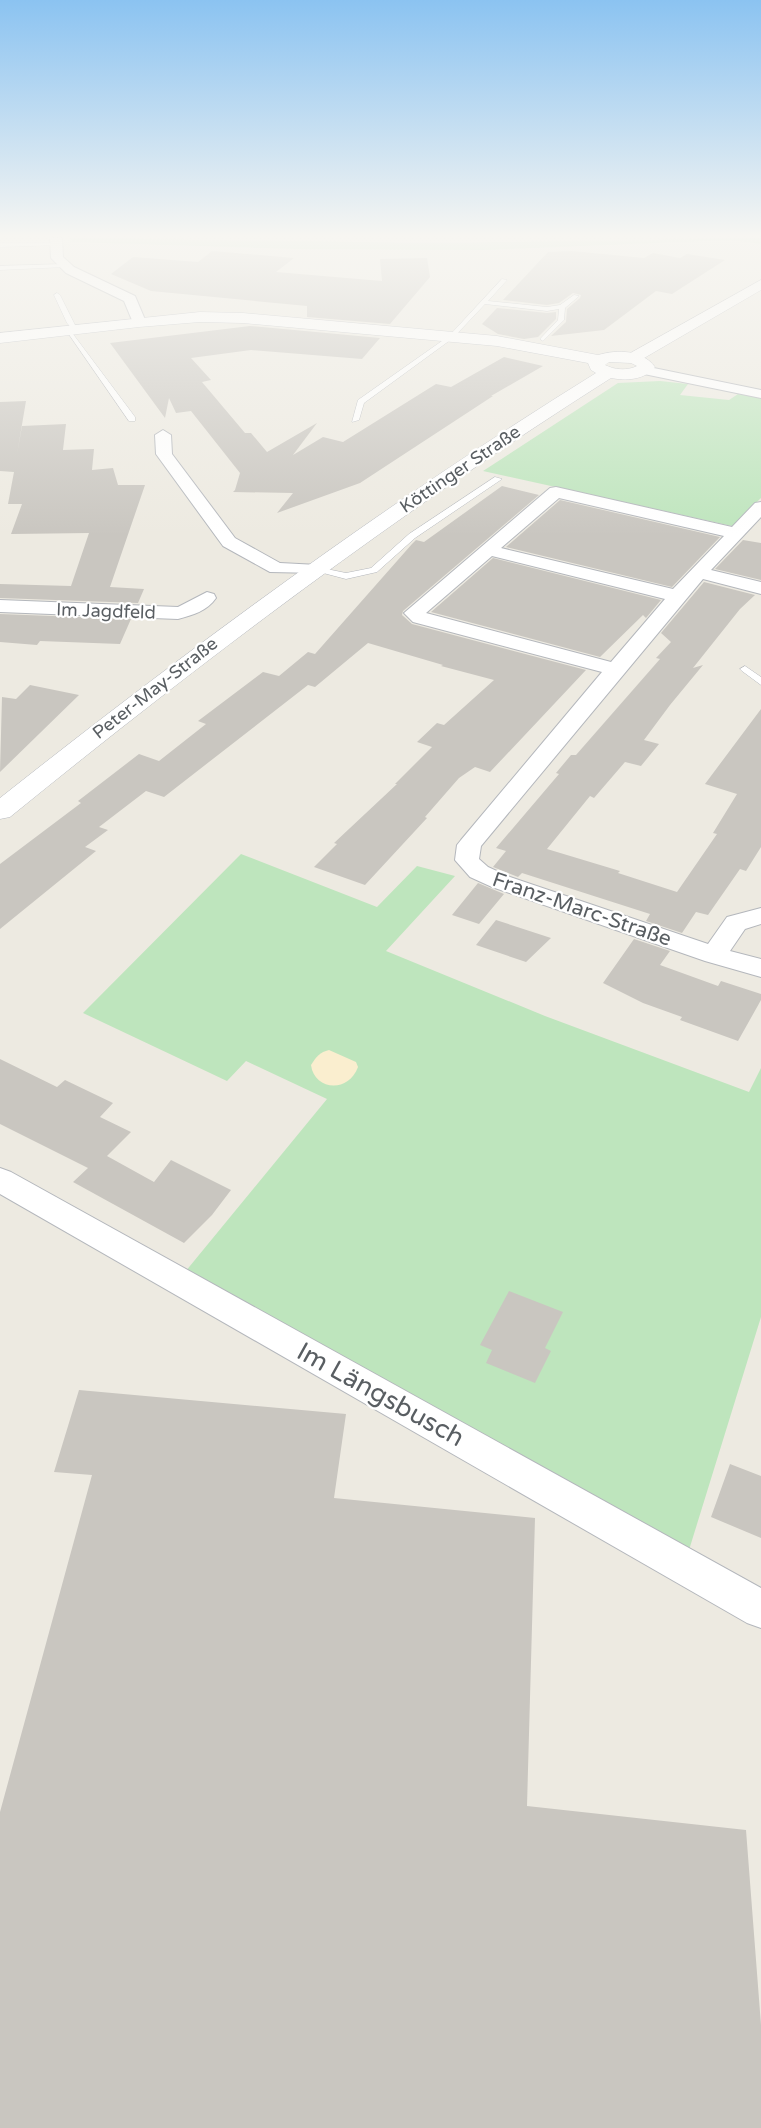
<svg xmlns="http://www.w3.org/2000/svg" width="761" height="2128" viewBox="0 0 761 2128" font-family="'Varela Round',sans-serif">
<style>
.green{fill:#bee5bd}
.sand{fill:#faeecf}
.building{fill:#c9c6c0}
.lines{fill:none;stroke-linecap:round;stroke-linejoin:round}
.service-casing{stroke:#b4b7bc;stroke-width:1}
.minor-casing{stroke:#b4b7bc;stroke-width:2}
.tertiary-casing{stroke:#b4b7bc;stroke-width:1}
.secondary-casing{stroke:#b5b8be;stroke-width:1}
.service{fill:#fff;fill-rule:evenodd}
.minor{fill:#fff;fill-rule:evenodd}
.tertiary{fill:#fff;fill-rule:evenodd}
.secondary{fill:#fff;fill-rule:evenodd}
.labels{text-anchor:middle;stroke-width:4.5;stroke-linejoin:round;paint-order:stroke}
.far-street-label{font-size:18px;fill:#595e62;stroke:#fff}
.street-label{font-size:21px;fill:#595e62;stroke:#fff}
.near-street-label{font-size:26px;fill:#595e62;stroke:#fff}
</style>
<rect width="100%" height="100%" fill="#edeae1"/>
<path class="green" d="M71 238 437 243 761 238V244L731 240 483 250 298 249 70 242Z
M660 381 688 384 680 395 729 400 738 394 761 398V498L732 526 483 471 618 383Z
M241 854 377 907 417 866 455 876 386 951 545 1016 749 1092 761 1068V1317L689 1550 185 1272 327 1099 246 1061 227 1081 83 1013Z"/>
<path class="sand" d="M329 1050 356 1062 358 1067C348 1094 314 1090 311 1065 316 1057 320 1052 329 1050Z"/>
<path class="building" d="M212 251 294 258 276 272 382 281 380 259 427 258 430 277 390 324 307 317V306L151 291 111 274 133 257 198 262Z
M572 251 644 258 653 253 680 258 687 254 725 260 672 294 656 291 604 330 551 336 566 322 567 309 580 298 581 295 573 293 559 303 547 305 503 300 548 252Z
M497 308 547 313 556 312V319L538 337 524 339 498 334 482 324Z
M250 326 380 338 362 359 251 350 191 358 211 380 202 382 245 433H251L267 452 317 423 293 455 323 437 343 442 436 384 451 387 504 357 543 366 491 396H493L360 483 277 513 293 493 233 492 235 490 240 473 191 411 176 413 169 398 165 418 110 343Z
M26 401 17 454 22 426 66 424 63 450 94 449 92 470 113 468 118 485H145L110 587 144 589 138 603 0 598V584L71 586 89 533 11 534 22 504H8L14 472 0 471V402Z
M502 486 539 495 403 611 402 615 412 624 586 670 490 772 475 767 459 778 425 817 427 818 365 885 314 867 337 844 334 843 397 784H395L432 747 417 742 437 723 444 725 494 680 441 666 443 665 368 643 315 687 308 685 164 797 146 791 99 827 108 830 85 847 96 851 0 929V864L81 803 78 801 139 754 159 761 206 724 198 721 263 672 279 676 308 652 315 654 412 544 416 540 424 542Z
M560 500 720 537 672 587 506 547Z
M743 540 761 543V580L715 569Z
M493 558 661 600 646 618 643 615 600 657 431 612Z
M704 582 755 595 740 609 693 668 703 665 670 705 644 740 659 744 641 766 625 762 594 798 590 796 547 849 620 871 618 873 677 892 717 834 713 833 737 794 705 784 761 709V847L746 871 740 869 708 915 696 912 682 933 646 921 650 914 522 873 518 877 493 867 506 851 496 848 559 774 556 773 571 755H576L660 659 656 658 671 642 661 633Z
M0 614 131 619 120 644 40 641 37 645 0 642Z
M30 685 79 695 0 772 2 697 16 699Z
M478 883 504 894 479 924 452 915Z
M496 920 551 938 526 962 476 945Z
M634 939 670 951 660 965 718 986 721 981 761 994V1000L738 1041 680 1020 682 1017 643 1003 603 983Z
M0 1059 57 1087 65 1080 113 1103 100 1117 131 1132 107 1156 154 1182 171 1160 231 1190 212 1215 184 1243 73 1182 88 1168 0 1124Z
M509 1291 563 1312 545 1348 551 1351 535 1383 486 1363 492 1350 480 1345Z
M79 1390 346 1414 334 1498 535 1518 527 1806 746 1830 761 2025V2128H0V1812L92 1475 54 1472Z
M730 1464 761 1476V1538L711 1517Z"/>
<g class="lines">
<g class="service-casing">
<path id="service" d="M0 243H57L60 245 0 247Z
M67 264 65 267 0 270V266Z
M502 279 507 280 488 301 547 307 560 305 574 295 579 296 565 308 564 320 543 341 540 339 558 320 559 309 547 311 485 304 453 338 364 403 359 420 352 422 358 400 449 336Z
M57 293 60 295 78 331H74L67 323 54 295Z
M66 330H70L135 417V421H129Z
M495 477 502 479 415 538 377 572 346 579 308 569 312 566 346 573 371 568 409 534Z
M745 666 761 677V685L742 671 740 669Z"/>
</g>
<g class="minor-casing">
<path id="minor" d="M50 238H62L63 257 74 267 135 296 146 322 144 325H134L124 301 66 273 51 258Z
M644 366 761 390V398L639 373 637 370 639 367Z
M163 430 171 435 172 454 235 538 280 563 318 565 321 569 318 573 270 572 223 546 156 454 155 435Z
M556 487 732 527 755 503 761 502V517L711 570 761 582V594L703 579 481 846 479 859 488 867 510 877 708 944 727 917 761 908V924L745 929 730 951 761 959V977L705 961 492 887 470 877 455 860 457 845 461 840 602 672 413 622 404 613 550 488ZM559 498 724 536 673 589 501 548ZM492 556 665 599 611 662 426 613Z
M207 592 214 594 216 598C207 611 193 615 178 619L0 612V600L178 607Z
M0 1168 11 1172 761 1588V1628L747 1623 0 1194Z"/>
</g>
<g class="tertiary-casing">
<path id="tertiary" d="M761 280V290L639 361H627L625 358 627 355Z"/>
</g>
<g class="secondary-casing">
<path id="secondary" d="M200 312 243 313 497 336 598 355C617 349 643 350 655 367 645 380 626 381 611 378 401 511 203 660 10 817L0 819V798C192 646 388 502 596 373L591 370 588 363 497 346 243 323 200 322 139 327 0 343V333ZM609 362 631 363 637 366C627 371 615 370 605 365Z"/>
</g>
<use href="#service" class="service"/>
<use href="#minor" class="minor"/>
<use href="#tertiary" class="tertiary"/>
<use href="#secondary" class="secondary"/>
</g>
<linearGradient id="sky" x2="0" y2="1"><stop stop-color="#8bc3f1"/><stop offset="0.44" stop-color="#f7f6f2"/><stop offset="1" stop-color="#f7f6f2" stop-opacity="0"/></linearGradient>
<rect width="761" height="536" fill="url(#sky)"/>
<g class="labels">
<g class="far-street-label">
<text transform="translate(460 469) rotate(-34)" y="6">Köttinger Straße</text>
<text transform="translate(106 611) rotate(2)" y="6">Im Jagdfeld</text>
<text transform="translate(155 688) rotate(-38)" y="6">Peter-May-Straße</text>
</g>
<g class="street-label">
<text transform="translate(582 909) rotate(19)" y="7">Franz-Marc-Straße</text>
</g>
<g class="near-street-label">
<text transform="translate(381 1394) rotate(29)" y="9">Im Längsbusch</text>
</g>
</g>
</svg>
